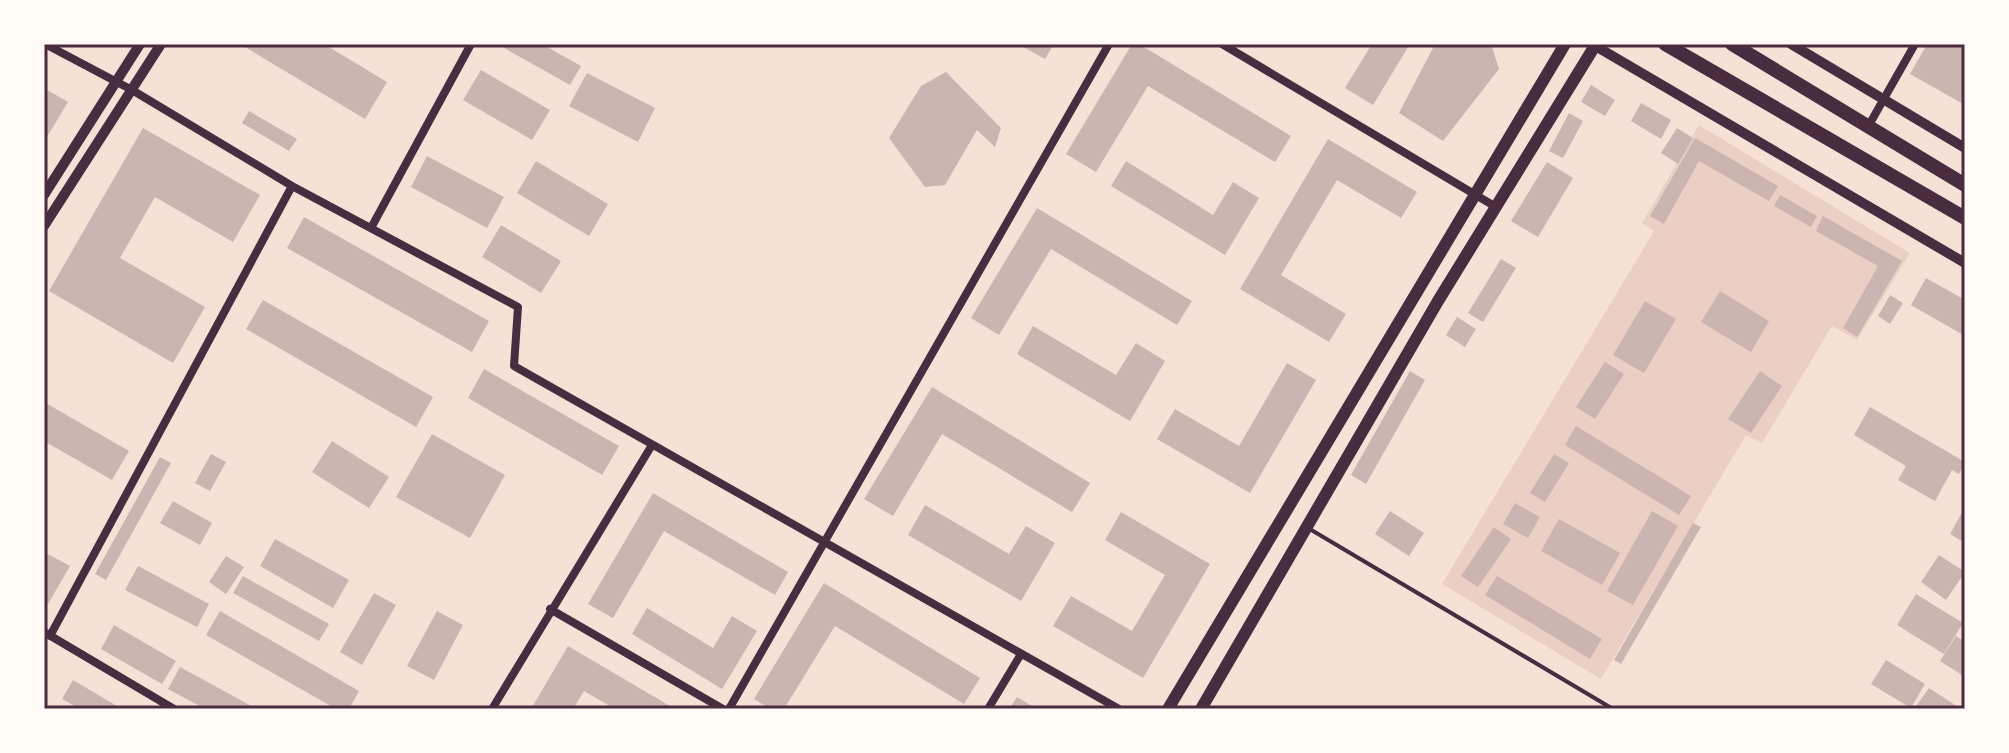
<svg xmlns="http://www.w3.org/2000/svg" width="2009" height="753" viewBox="0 0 2009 753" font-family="'Noto Sans',sans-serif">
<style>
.green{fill:#ebcfc5}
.building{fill:#ccb4b1}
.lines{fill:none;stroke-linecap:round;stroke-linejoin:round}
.service{stroke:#4a2c40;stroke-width:4}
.minor{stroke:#4a2c40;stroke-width:8}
.tertiary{stroke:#4a2c40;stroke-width:10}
.secondary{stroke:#4a2c40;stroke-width:12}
.primary{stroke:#4a2c40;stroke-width:14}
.neatline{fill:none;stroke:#4a2c40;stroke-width:3}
</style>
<rect width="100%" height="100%" fill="#f7e1d7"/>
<path class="green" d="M1699 125 1910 253 1857 340 1832 326 1762 443 1746 435 1601 679 1442 584 1654 231 1642 223Z"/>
<path class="building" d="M240 44H324L387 82 365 119Z
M497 44H542L581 66 570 85Z
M1018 44H1054L1045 59Z
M1132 44H1139L1291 136 1275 162 1148 86 1096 172 1066 154Z
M1372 44H1410L1373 105 1345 88Z
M1435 44H1491L1499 69 1443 141 1399 113Z
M1927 44H1965V105L1910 74Z
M481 70 550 110 532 140 463 100Z
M946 72 1001 128 995 147 977 130 945 185 925 187 889 138 921 86Z
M587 73 655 108 638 142 569 106Z
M1591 85 1615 100 1605 116 1581 102Z
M44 88 68 102 44 142Z
M1641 103 1671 120 1661 139 1631 121Z
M249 111 297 139 289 151 242 123Z
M1569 113 1583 121 1563 158 1549 151Z
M143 128 260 195 233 242 155 197 120 258 205 307 173 363 49 291Z
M1677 128 1693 138 1678 164 1661 153Z
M1695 138 1778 186 1769 201 1699 161 1664 224 1650 216Z
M1328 139 1417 192 1401 218 1337 180 1281 275 1346 314 1329 342 1240 289Z
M427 156 504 197 487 228 411 187Z
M536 161 608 204 589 236 517 193Z
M1126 161 1213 215 1233 182 1259 198 1225 255 1111 186Z
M1547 162 1573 178 1538 237 1511 221Z
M1780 195 1817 216 1811 227 1774 206Z
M1037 208 1192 301 1177 325 1051 249 999 335 971 318Z
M1823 216 1902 261 1857 337 1843 328 1878 266 1816 231Z
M304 217 489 321 472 352 287 248Z
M501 225 561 261 541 293 482 257Z
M1501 259 1516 268 1483 322 1468 313Z
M1926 278 1965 300V336L1911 305Z
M1720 291 1769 321 1751 352 1701 322Z
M1890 295 1903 303 1890 324 1878 316Z
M263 300 433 397 416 427 246 329Z
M1645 301 1676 319 1644 373 1613 355Z
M1457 317 1476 329 1465 347 1446 335Z
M1033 326 1116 375 1136 343 1165 361 1130 421 1017 354Z
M1605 362 1624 374 1595 419 1576 407Z
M1287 363 1316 380 1250 493 1157 439 1175 409 1239 446Z
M484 369 619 446 602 475 468 398Z
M1410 371 1425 380 1366 484 1351 475Z
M1760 371 1782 386 1751 433 1728 419Z
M932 387 1090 483 1072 512 942 434 893 516 864 499Z
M44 402 129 451 112 480 44 441Z
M1870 407 1965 462 1959 474 1952 470 1935 501 1898 480 1906 466 1854 435Z
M1576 426 1691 496 1679 515 1565 445Z
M432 434 505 475 470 538 396 497Z
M332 441 389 477 369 508 312 472Z
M211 454 226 462 210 491 195 483Z
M1554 454 1569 463 1545 502 1530 493Z
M160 457 171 463 106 580 95 574Z
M653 493 788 572 775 595 664 531 613 618 588 604Z
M173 501 212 523 200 545 160 523Z
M1515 503 1540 517 1528 538 1503 524Z
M925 505 1009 554 1026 526 1055 543 1021 601 908 535Z
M1965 507V543L1950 534Z
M1390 511 1424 533 1409 556 1375 534Z
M1652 511 1678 526 1633 605 1607 591Z
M1121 512 1210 564 1143 678 1053 626 1071 596 1132 631 1165 575 1105 540Z
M1559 519 1620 553 1602 585 1541 551Z
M1693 523 1701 527 1621 664 1614 660Z
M1494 527 1511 539 1478 587 1461 576Z
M275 539 349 580 333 608 260 566Z
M44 552 70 566 48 604 44 602Z
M1939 555 1965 572 1946 600 1921 582Z
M226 556 244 567 226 594 209 582Z
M138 566 209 604 197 627 125 590Z
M243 576 329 624 319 641 233 593Z
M1497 576 1602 639 1590 659 1485 595Z
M824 583 980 678 964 704 835 626 784 709H771L754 699Z
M374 593 396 605 362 665 340 652Z
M1916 594 1963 623 1944 654 1897 625Z
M647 608 713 648 732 616 757 631 722 689 632 634Z
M220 611 359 691 349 709H336L206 635Z
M437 611 463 625 434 680 407 666Z
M114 625 176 661 162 684 101 649Z
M1956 636 1965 642V677L1940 661Z
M568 646 675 709H615L584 691 573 709H531Z
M1886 660 1925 684 1911 708 1871 684Z
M180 667 257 709H205L168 689Z
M73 680 122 709H80L62 699Z
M1929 688 1955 705 1952 709H1914Z
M1017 697 1037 709H1009Z"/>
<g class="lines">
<path class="service" d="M1308 528 1613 709"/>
<path class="minor" d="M45 44 132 90 292 186 518 307 514 366 1119 709
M1222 44 1496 207
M1869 125 1915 44
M371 228 471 44
M550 609 723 709
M44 632 174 709
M50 636 292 186
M492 709 652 445
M729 709 1109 44
M988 709 1021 654"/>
<path class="tertiary" d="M1592 44 1965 263
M1791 44 1965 148
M44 195 140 44
M44 226 161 44"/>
<path class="secondary" d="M1168 709 1565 44
M1201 709 1438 301 1596 44"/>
<path class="primary" d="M1665 44 1965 218
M1732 44 1965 185"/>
</g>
<rect width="2009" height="753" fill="none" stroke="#fffaf5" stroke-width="92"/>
<rect x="46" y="46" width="1917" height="661" class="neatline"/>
</svg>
